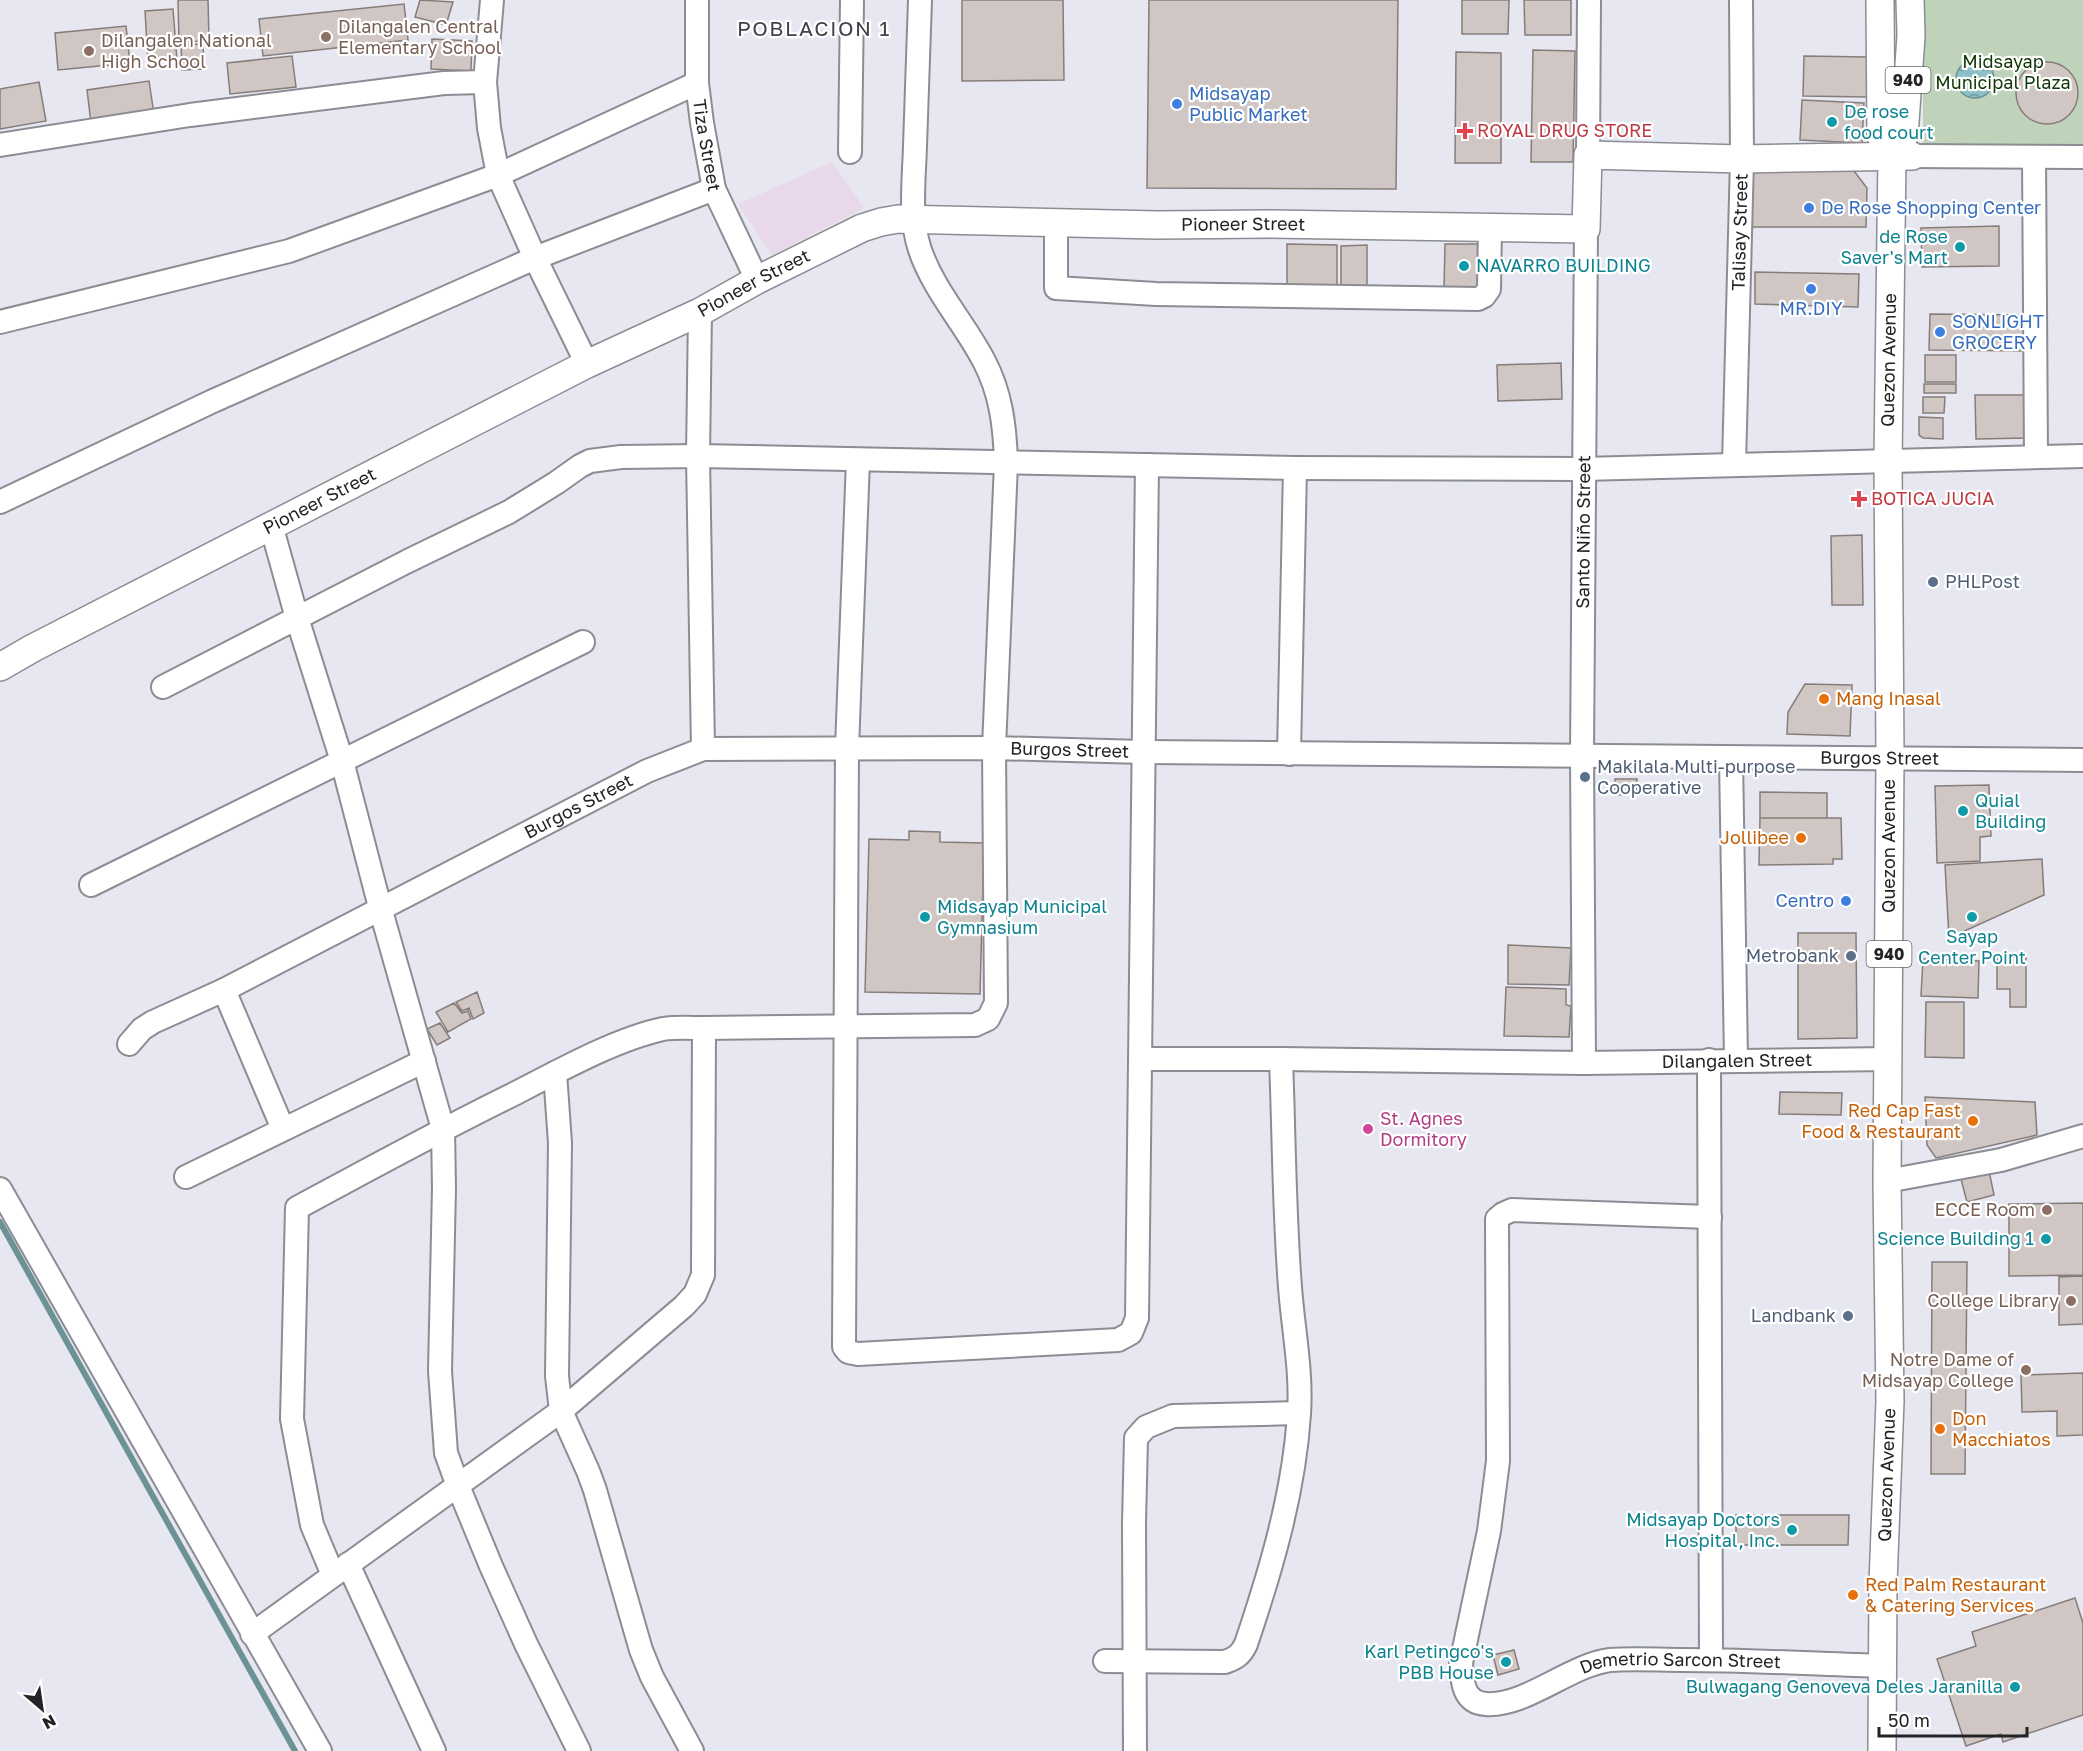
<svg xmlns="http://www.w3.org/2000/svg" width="2083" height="1751" viewBox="0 0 2083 1751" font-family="'Golos Text',sans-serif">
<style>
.medical{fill:#e9d8e9}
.green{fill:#bed3ba}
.water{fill:url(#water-waves);stroke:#6c9296;stroke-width:1.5}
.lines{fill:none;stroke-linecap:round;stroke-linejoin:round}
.stream{stroke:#6c9296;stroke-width:6}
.building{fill:#d0c6c3;stroke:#867d7a;stroke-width:1.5}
.minor-casing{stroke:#8c8d94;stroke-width:26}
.major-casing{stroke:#8c8d94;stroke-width:30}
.minor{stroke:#fff;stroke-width:22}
.major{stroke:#fff;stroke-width:27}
.education-dot{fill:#8d6e63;stroke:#fff;stroke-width:2}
.shop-dot{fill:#3f7fe0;stroke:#fff;stroke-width:2}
.culture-dot{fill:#0f9aa8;stroke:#fff;stroke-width:2}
.health-dot{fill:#e0444e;stroke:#fff;stroke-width:2}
.service-dot{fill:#5c6f8a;stroke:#fff;stroke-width:2}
.food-dot{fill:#e8710a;stroke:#fff;stroke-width:2}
.hotel-dot{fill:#d1479c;stroke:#fff;stroke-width:2}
.labels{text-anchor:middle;stroke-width:4.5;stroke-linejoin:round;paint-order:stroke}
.shield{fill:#fff;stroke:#656567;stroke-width:1.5}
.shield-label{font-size:16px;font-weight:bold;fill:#232326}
.education-label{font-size:18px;fill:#785e54;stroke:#fff;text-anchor:end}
.park-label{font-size:18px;fill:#0e3606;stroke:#fff}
.shop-label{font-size:18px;fill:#366cbe;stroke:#fff;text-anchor:start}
.culture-label{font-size:18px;fill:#0d838f;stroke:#fff;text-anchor:end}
.health-label{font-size:18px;fill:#be3a42;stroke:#fff;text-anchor:start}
.street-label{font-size:18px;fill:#232326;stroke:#fff}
.service-label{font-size:18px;fill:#4e5e75;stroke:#fff;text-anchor:start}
.food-label{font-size:18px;fill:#c56008;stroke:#fff;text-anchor:start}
.hotel-label{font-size:18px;fill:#b23c85;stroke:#fff;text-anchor:start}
.quarter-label{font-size:21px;letter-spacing:1.5px;fill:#42434a;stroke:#fff}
</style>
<defs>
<pattern id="water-waves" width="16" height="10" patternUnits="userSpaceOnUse" patternTransform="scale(1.5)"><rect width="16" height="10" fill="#8bc1c6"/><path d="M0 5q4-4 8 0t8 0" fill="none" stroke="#719ca1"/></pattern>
</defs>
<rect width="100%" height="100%" fill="#e6e7f0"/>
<path class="medical" d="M832 162 864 208 772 255 738 204Z"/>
<path class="green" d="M1923 0H2083V144L1923 145Z"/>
<path class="water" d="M1956 79a19 19 0 1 1 38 0a19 19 0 1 1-38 0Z"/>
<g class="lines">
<path class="stream" d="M0 1222 295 1751"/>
</g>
<path class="building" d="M178 0H208L209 41 179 42Z
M420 0 453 2 446 25 415 17Z
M962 0H1063L1064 80 962 81Z
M1149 0H1398L1396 189 1147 188Z
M1462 0H1509L1508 34H1462Z
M1524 0H1571V35H1525Z
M404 4 408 40 263 56 259 19Z
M173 9 177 60 148 62 145 11Z
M126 26 130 63 58 70 55 33Z
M432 39 472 41 471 71 431 69Z
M203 44 204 69 182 70 181 45Z
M1533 50 1575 51 1573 162H1531Z
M1456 52 1501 53V163H1455Z
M292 56 296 87 230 94 227 63Z
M1804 56 1868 57 1867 97 1803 96Z
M2016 93a31 31 0 1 1 62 0a31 31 0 1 1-62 0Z
M149 81 154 114 91 123 87 90Z
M39 82 46 121 0 129V89Z
M1802 100 1864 103 1862 143 1800 140Z
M1751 171H1854L1867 188 1866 227H1750Z
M1999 226V266L1922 267 1921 228Z
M1287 244 1337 245V289L1287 290Z
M1445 244H1484V289L1444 288Z
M1367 245V291L1341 292V246Z
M1755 272 1859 274 1858 307 1755 304Z
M1930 314 2031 315V351L1929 350Z
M1925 355H1956V382H1925Z
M1561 363 1562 399 1498 401 1497 365Z
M1924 384H1956V393H1924Z
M1975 395H2029V438L1976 439Z
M1923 397H1945L1944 413H1923Z
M1919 417 1943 418V439L1923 438 1919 435Z
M1862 535 1863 605H1832L1831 536Z
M1805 684 1852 685 1850 736 1787 734 1788 712Z
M1615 779H1637L1636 794 1615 795Z
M1989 785 1991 836 1980 837V861L1937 863 1935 786Z
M1760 792 1827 793V818H1760Z
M1760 818H1841L1842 859H1833V864L1759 865Z
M909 831 940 832V842L984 843 980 994 865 992 869 839 909 840Z
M2042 859 2044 895 1949 938 1945 865Z
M1798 933H1856L1857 1038 1798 1039Z
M1508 945 1571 948 1569 985 1508 984Z
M2026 953V1007H2010V989H1997V954Z
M1923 959 1979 961 1978 998 1921 996Z
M1506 987 1566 989V1005L1571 1006 1569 1037 1504 1036Z
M477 992 484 1013 473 1019 469 1008 462 1011 456 1002Z
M1926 1002H1964V1058L1925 1057Z
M454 1003 462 1013 468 1011 471 1019 448 1032 436 1012Z
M440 1023 450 1038 437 1045 427 1029Z
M1780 1092 1842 1093 1841 1115 1779 1114Z
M1925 1097 2035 1102 2037 1135 1936 1158 1927 1145Z
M1989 1171 1994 1195 1967 1202 1961 1179Z
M2083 1203V1275L2009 1276V1204Z
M1932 1262H1967L1965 1474H1931Z
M2083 1276V1324L2059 1325V1277Z
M2083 1373V1435L2057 1436V1411L2022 1412 2021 1375Z
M1736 1515H1849L1848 1545H1736Z
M2075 1598 2083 1623V1715L2003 1742 2001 1734 1966 1746 1937 1659 1976 1646 1972 1632Z
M1514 1650 1519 1669 1498 1675 1493 1655Z"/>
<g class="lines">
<g class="minor-casing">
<g id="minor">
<path d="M492 0 485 82 489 128 498 175 535 258 587 364"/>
<path id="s1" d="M697 0V83L702 123 714 189 757 280"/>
<path d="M0 145 190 115 444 83 485 82"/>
<path d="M850 152 852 0"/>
<path d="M1588 155 1589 0"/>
<path d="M1912 156 2083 157"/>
<path d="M2034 157 2036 456"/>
<path d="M1056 222V288L1156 294 1478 299 1484 296 1489 289 1490 228"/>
<path d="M700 312 698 456 703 749"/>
<path d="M0 322 289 251 498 175 697 83"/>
<path d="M858 460 847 748 844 1347 848 1352 858 1354 1118 1340 1131 1333 1137 1318 1147 465"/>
<path id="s2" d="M1734 464 1742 159 1741 0"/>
<path d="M0 502 213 401 535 258 714 189"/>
<path d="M271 525 297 618 342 761 381 911 443 1129 444 1188 440 1371 446 1453 458 1486 491 1566 526 1644 579 1751"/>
<path d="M163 687 408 561 509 512 556 483 580 466 590 461 621 457 698 456 1295 468 1583 469 2083 456"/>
<path d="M1289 754 1295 468"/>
<path d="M1731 758 1736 1060"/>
<path d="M91 885 583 642"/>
<path d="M224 990 283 1129"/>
<path id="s3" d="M129 1044 142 1029 153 1022 224 990 647 771 703 749 994 748 1143 752 2083 760"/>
<path id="s4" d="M1141 1059H1281L1584 1063 1888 1059"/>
<path d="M1709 1060 1711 1660"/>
<path id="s5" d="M1584 1063 1582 755 1586 229"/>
<path d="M555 1073 560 1143 557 1376 561 1411 588 1471 595 1490 641 1650 652 1677 692 1751"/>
<path d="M186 1177 424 1061"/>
<path d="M1887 1181 2001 1160 2083 1136"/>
<path d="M0 1189 320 1751"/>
<path id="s6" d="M1710 1217 1512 1210 1503 1214 1497 1219 1498 1461 1489 1531 1461 1663C1462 1681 1463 1703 1486 1704 1525 1707 1570 1665 1610 1660 1634 1658 1659 1660 1683 1660 1750 1660 1817 1664 1883 1666"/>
<path d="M348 1564 434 1751"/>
<path d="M333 1575 312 1525 292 1419 297 1208C369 1169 442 1129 516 1093 559 1071 616 1039 663 1029 676 1027 691 1028 704 1028L975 1025 988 1019 996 1003 994 748 1006 463C1005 427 1001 393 984 361 965 324 934 291 920 250 909 217 914 181 915 146 917 97 918 49 920 0"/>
<path d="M252 1634 561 1411 684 1306 695 1294 703 1275 704 1028"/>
<path d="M1105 1661 1225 1662C1236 1658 1241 1655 1246 1644 1271 1570 1294 1493 1299 1414 1302 1371 1293 1329 1290 1287 1284 1211 1284 1135 1281 1059"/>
<path d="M1135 1751 1134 1523 1136 1438 1146 1427 1173 1416 1299 1413"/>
</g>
</g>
<g class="major-casing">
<g id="major">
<path d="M1880 0 1881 136 1892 156 1888 461 1890 757 1887 1181 1890 1401 1883 1583 1882 1751"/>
<path d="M1892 156 1904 136 1911 36 1910 0"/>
<path id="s7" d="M0 667 33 648 587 364 700 312 757 280 862 228 881 222 898 219 1157 225 1270 224 1586 229 1588 155 1742 159 1912 156"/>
</g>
</g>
<use href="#minor" class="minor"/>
<use href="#major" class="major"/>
</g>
<g class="education-dot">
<circle cx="326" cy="37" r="6"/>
<circle cx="89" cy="51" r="6"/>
<circle cx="2047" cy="1210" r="6"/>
<circle cx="2071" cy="1301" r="6"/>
<circle cx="2026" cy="1370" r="6"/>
</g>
<g class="shop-dot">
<circle cx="1177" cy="104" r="6"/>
<circle cx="1809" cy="208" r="6"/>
<circle cx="1811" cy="289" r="6"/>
<circle cx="1940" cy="332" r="6"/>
<circle cx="1846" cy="901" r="6"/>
</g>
<g class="culture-dot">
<circle cx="1832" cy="122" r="6"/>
<circle cx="1960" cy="247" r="6"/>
<circle cx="1464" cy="266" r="6"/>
<circle cx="1963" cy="811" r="6"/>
<circle cx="925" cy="917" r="6"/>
<circle cx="1972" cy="917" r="6"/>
<circle cx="2046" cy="1239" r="6"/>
<circle cx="1792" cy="1530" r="6"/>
<circle cx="1506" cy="1662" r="6"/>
<circle cx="2015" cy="1687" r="6"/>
</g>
<g class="health-dot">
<path d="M1462 122h6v6h6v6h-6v6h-6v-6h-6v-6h6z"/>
<path d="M1856 490h6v6h6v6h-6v6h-6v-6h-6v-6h6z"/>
</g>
<g class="service-dot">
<circle cx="1933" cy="582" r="6"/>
<circle cx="1585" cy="777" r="6"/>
<circle cx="1851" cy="956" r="6"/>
<circle cx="1848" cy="1316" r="6"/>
</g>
<g class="food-dot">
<circle cx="1824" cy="699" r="6"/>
<circle cx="1801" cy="838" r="6"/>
<circle cx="1973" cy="1121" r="6"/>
<circle cx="1940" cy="1429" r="6"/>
<circle cx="1853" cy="1595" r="6"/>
</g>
<circle class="hotel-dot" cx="1368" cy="1129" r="6"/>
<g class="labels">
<g class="shield">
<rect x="1885.5" y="67" width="45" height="26" rx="4.5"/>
<rect x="1866.5" y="941" width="45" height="26" rx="4.5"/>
</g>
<g class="shield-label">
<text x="1908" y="86">940</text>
<text x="1889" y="960">940</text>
</g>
<g class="education-label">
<text x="338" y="33" text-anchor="start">Dilangalen Central<tspan x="338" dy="21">Elementary School</tspan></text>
<text x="101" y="47" text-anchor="start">Dilangalen National<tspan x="101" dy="21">High School</tspan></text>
<text x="2035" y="1216">ECCE Room</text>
<text x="2059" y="1307">College Library</text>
<text x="2014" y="1366">Notre Dame of<tspan x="2014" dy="21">Midsayap College</tspan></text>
</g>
<g class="park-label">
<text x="2003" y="68">Midsayap<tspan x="2003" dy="21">Municipal Plaza</tspan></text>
</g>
<g class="shop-label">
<text x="1189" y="100">Midsayap<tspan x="1189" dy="21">Public Market</tspan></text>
<text x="1821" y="214">De Rose Shopping Center</text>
<text x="1811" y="315" text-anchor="middle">MR.DIY</text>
<text x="1952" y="328">SONLIGHT<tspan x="1952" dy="21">GROCERY</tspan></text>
<text x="1834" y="907" text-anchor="end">Centro</text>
</g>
<g class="culture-label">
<text x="1844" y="118" text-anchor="start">De rose<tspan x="1844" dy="21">food court</tspan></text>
<text x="1948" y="243">de Rose<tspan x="1948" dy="21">Saver's Mart</tspan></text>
<text x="1476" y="272" text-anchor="start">NAVARRO BUILDING</text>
<text x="1975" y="807" text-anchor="start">Quial<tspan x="1975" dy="21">Building</tspan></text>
<text x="937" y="913" text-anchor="start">Midsayap Municipal<tspan x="937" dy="21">Gymnasium</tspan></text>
<text x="1972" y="943" text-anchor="middle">Sayap<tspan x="1972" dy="21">Center Point</tspan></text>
<text x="2034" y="1245">Science Building 1</text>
<text x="1780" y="1526">Midsayap Doctors<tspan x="1780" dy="21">Hospital, Inc.</tspan></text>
<text x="1494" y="1658">Karl Petingco's<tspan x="1494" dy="21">PBB House</tspan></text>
<text x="2003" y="1693">Bulwagang Genoveva Deles Jaranilla</text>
</g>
<g class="health-label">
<text x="1477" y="137">ROYAL DRUG STORE</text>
<text x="1871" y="505">BOTICA JUCIA</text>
</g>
<g class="street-label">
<text dy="6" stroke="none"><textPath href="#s1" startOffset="146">Tiza Street</textPath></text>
<text dy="6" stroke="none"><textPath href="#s7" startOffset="1350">Pioneer Street</textPath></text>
<text dy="6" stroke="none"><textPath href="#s2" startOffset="232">Talisay Street</textPath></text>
<text dy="6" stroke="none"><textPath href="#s7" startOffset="846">Pioneer Street</textPath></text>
<text transform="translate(1889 360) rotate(-89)" y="6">Quezon Avenue</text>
<text dy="6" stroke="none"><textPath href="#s7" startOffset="360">Pioneer Street</textPath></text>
<text dy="6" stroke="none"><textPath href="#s5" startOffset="531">Santo Niño Street</textPath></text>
<text dy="6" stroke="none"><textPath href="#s3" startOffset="1014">Burgos Street</textPath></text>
<text dy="6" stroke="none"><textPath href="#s3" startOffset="1824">Burgos Street</textPath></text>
<text dy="6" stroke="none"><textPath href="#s3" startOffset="510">Burgos Street</textPath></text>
<text transform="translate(1889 846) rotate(-90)" y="6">Quezon Avenue</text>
<text dy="6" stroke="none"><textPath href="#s4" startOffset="596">Dilangalen Street</textPath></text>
<text transform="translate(1887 1475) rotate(-88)" y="6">Quezon Avenue</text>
<text dy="6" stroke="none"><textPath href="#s6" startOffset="920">Demetrio Sarcon Street</textPath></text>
</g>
<g class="service-label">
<text x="1945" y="588">PHLPost</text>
<text x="1597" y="773">Makilala Multi-purpose<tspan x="1597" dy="21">Cooperative</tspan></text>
<text x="1839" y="962" text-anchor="end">Metrobank</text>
<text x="1836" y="1322" text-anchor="end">Landbank</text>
</g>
<g class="food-label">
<text x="1836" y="705">Mang Inasal</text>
<text x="1789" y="844" text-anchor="end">Jollibee</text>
<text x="1961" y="1117" text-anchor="end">Red Cap Fast<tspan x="1961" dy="21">Food &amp; Restaurant</tspan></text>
<text x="1952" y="1425">Don<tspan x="1952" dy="21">Macchiatos</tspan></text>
<text x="1865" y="1591">Red Palm Restaurant<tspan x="1865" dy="21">&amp; Catering Services</tspan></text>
</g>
<g class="hotel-label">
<text x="1380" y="1125">St. Agnes<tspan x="1380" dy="21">Dormitory</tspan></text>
</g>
<g class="quarter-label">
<text x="814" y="36">POBLACION 1</text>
</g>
</g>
<g transform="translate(42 1709) rotate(151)" stroke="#ffffff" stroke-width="4.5" paint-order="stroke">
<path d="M0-4.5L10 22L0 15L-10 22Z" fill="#232326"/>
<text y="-9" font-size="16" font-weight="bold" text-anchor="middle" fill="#232326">N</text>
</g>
<path d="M1879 1727v9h148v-9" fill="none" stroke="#232326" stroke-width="3"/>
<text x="1888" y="1727" font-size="18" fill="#232326" stroke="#ffffff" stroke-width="4.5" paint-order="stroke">50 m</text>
</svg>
